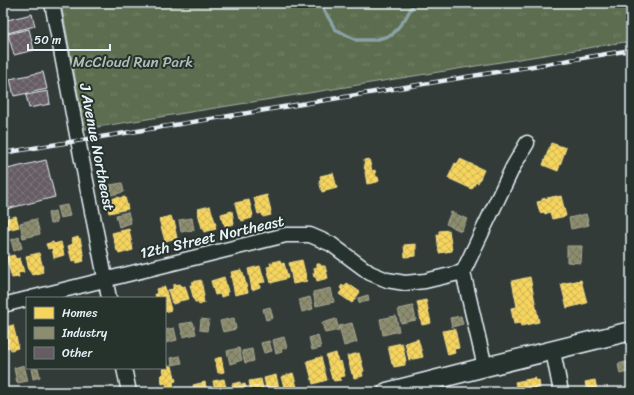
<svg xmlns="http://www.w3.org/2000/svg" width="634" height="395" viewBox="0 0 634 395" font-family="Sriracha,sans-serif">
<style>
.grass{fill:url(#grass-tufts);stroke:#a2afa4}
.homes{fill:url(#homes-cross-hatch);stroke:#f2dd8b}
.industry{fill:url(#industry-cross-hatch);stroke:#a8aa97}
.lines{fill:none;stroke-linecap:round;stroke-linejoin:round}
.stream{stroke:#89a3a5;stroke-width:3.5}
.building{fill:url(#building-cross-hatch);stroke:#e8f1f8}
.minor-casing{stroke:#e8f1f8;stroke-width:17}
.major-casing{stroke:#e8f1f8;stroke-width:21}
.minor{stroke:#26332d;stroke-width:14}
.major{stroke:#26332d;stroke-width:18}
.rail-casing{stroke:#e8f1f8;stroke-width:4.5}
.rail{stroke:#26332d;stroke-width:3;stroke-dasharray:9;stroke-linecap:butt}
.labels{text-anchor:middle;stroke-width:4;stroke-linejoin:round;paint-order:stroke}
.park-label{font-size:15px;fill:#b0bcb5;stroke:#26332d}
.street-label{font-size:15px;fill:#e8f1f8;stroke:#26332d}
</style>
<defs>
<pattern id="grass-tufts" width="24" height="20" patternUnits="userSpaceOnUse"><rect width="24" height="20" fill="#5d6d50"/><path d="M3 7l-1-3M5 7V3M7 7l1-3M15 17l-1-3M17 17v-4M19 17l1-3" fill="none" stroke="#74826a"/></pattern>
<pattern id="homes-cross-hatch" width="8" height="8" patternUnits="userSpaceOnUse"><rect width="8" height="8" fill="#f6d55c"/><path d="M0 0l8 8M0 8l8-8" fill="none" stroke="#cab258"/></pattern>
<pattern id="industry-cross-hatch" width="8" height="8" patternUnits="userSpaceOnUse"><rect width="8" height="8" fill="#8c8c6e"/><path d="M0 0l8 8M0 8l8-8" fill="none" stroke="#747461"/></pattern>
<pattern id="building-cross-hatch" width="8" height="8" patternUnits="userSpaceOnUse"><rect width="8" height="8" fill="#655d63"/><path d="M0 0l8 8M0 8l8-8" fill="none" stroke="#7b757a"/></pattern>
</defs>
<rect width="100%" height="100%" fill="#333b38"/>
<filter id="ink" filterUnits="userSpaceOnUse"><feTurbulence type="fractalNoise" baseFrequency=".025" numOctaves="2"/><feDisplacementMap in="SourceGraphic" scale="8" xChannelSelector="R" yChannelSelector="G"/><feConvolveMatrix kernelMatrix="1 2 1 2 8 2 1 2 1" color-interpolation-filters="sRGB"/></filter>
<g filter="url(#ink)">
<path class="grass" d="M61 3H631V41L85 129Z"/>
<path class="homes" d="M551 143 566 148 558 171 543 165Z
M369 159 372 171 375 170 376 177H378L379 181 377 182 367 184 365 172H366L364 167H365L364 160Z
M460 159 484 170 478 183 476 182 472 189 448 178 455 163 457 164Z
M333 173 337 188 322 192 319 180H321L320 176Z
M267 195 271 211 270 212 271 215 263 217 262 213 258 214 254 198Z
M557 196V197L561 196 566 216 552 219 550 212 545 214 544 212 540 213 537 202 542 201V199Z
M118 197 119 198 125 197 128 209 109 213 106 201 113 199 114 198Z
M249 200 253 215 252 216V218L242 221 241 218 239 219 235 203Z
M210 206 216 225H215L216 229 204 232 203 228H202L198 213H199L198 209Z
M232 211 234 224 225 226 224 223H223L221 214Z
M16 216 19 227 7 230 4 219Z
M171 216 173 222 174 221 176 228 175 229 177 238 165 241 159 219Z
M129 229 133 250 119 254 118 250 117 251 112 233Z
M449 230 452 251 439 253 437 235H439V231Z
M78 237 79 239 80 238 84 258H83L84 261 77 263 76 260 72 261 68 246 73 244 72 239Z
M53 242 54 244 61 242 64 255 54 258 52 248 48 249 46 244Z
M416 244V256L405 257 404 245Z
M39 253 43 268H42L43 272 32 275 30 271H29L26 256Z
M14 255 16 259 20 258 24 272 18 273 19 277 12 278 6 257Z
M280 260 281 264 284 263 288 278 271 283 267 267 271 266 270 263Z
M302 260 307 281 293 284 289 263Z
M317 264H320L321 266H325L328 278 317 281 316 277H314L313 273H315L314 268 317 267Z
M260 266 265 282 259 283 260 287 252 290 248 269Z
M241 270 242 273H243L248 292 235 295 231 276H232L231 272Z
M224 277 228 292H226L227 295 221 297 220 294 215 295 211 281Z
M530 277 539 322 521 326 520 323 514 324 511 308 517 307 512 281Z
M201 280 204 296 203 297 204 303 199 305 198 302H195L194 299V300L190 285H192V282Z
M581 280 587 303 567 308 561 284Z
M347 283 360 292 352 303 339 294 342 290 340 288 342 285 344 287Z
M180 284 181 287 185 286 189 299 179 301V302L173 304V303H172L168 290 173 289V285Z
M165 287 171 310 165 312V298H156L155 294 157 293 156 289Z
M426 300 431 323 422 325 417 302Z
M13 325 18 345H17L18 348 11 350 10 347 6 348 3 334V328Z
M455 329 459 348 454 349 455 353 448 355 442 331Z
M418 339 423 357 409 360 405 343Z
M402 343 406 361H405V365L394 367 393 364H392L388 346Z
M336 353 338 362 341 361 345 376 340 377 341 380 334 381 333 379H332L326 356Z
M359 353 364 371 362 372 363 376 354 378 353 374H352L347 356Z
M221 357 224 372 218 373 215 359Z
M321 357 327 380 313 384 307 361Z
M169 365V366H172L176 381 173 382 174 388 167 390 166 383 162 384 161 375 164 374 163 368H165V366Z
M293 373 297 387 295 388V391L287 392 286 390H285L281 377Z
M276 375 280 392H267L264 378Z
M535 378V381L539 380 540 388H537V391L530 392H522V389L517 390 515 382Z
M224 379 227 392H215L213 381Z
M261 379 264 392H251L249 381Z
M595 380 597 390 608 388 609 392H587L585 382Z
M205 382 207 392H194L193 385Z
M240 382 241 385 245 384 247 392H234L232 384Z"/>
<path class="industry" d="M122 183 124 192 111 195 110 185Z
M67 205 70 216 60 218 57 207Z
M55 211 57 222 50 224 48 213Z
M128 212 131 223 119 227 116 215Z
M451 212 467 219 461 231 446 224Z
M586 214 589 225 571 229 569 218Z
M192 218 194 230 181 232 179 220Z
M36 219 40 234 23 238 20 223Z
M19 237 22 248 14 251 11 240Z
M567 246H582L581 263 567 262Z
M331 288 334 302 316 306 313 292Z
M368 295 369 301 359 303 358 298Z
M310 297 313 309 302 312 299 300Z
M413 306 416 320 401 323 398 309Z
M270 307 273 318 266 320 263 309Z
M396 316 399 331 383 335 380 319Z
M461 316 463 324 452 327 450 318Z
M234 318 236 329 223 332 220 321Z
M201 319 209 320 207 331 200 330Z
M336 319 339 330 325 333 322 323Z
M193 322 196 334 183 337 180 324Z
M352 323 357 342 344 346 339 326Z
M174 328 177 340 165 343V330Z
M318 335 321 348 312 350 309 338Z
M284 337 287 348 281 349 282 352 276 354 273 340Z
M269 341 272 351 264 353 261 343Z
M239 348 242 360 230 364 227 351Z
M252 349 254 361 245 363 242 351Z
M180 356 182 363 172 365 171 358Z
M630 361 631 371 620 374 618 364Z
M24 365 28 381 17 383 14 368Z
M35 368H38L40 377 33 379 31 369Z"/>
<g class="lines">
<path class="stream" d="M320 3 335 29 356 40H374L392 35 405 19 414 3"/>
</g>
<path class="building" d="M32 14 35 26 3 34V21Z
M29 29 34 50 14 55 8 34Z
M43 72 47 89 14 96 10 79Z
M48 91 50 104 29 108 26 95Z
M46 160 55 197 6 209 3 201V170Z"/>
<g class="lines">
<g class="minor-casing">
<path id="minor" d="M52 3 78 140 109 298
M31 298 286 235H310L331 244 370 273 387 280 405 283 425 281 463 272
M3 305 27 299
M553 351 561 392
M485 367 463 272 513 167 527 143
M124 368 129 392"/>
</g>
<g class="major-casing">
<path id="major" d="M387 392 485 367 631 331"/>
</g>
<use href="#minor" class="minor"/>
<use href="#major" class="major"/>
<g class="rail-casing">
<path id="rail" d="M3 153 631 50"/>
</g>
<use href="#rail" class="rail"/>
</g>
</g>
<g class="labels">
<g class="park-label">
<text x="133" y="67">McCloud Run Park</text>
</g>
<g class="street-label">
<text transform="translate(97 147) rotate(79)" y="5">J Avenue Northeast</text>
<text transform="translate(212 237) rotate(-13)" y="5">12th Street Northeast</text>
</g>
</g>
<rect width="634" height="395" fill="none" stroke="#26332d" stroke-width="16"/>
<rect x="8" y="8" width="618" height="379" fill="none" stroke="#e8f1f8" stroke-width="1.5" filter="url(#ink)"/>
<rect x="26" y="297" width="140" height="72" fill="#26332d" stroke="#747f7e"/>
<rect x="34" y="307" width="20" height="12" fill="#f6d55c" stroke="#747f7e"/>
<text x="62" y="317" font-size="12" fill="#e8f1f8">Homes</text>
<rect x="34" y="327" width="20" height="12" fill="#8c8c6e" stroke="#747f7e"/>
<text x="62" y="337" font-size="12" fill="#e8f1f8">Industry</text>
<rect x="34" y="347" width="20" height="12" fill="#655d63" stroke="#747f7e"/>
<text x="62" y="357" font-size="12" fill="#e8f1f8">Other</text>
<path d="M28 44v6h82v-6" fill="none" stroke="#e8f1f8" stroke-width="2"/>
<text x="34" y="44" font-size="12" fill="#e8f1f8" stroke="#26332d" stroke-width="3" paint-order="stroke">50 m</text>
</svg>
